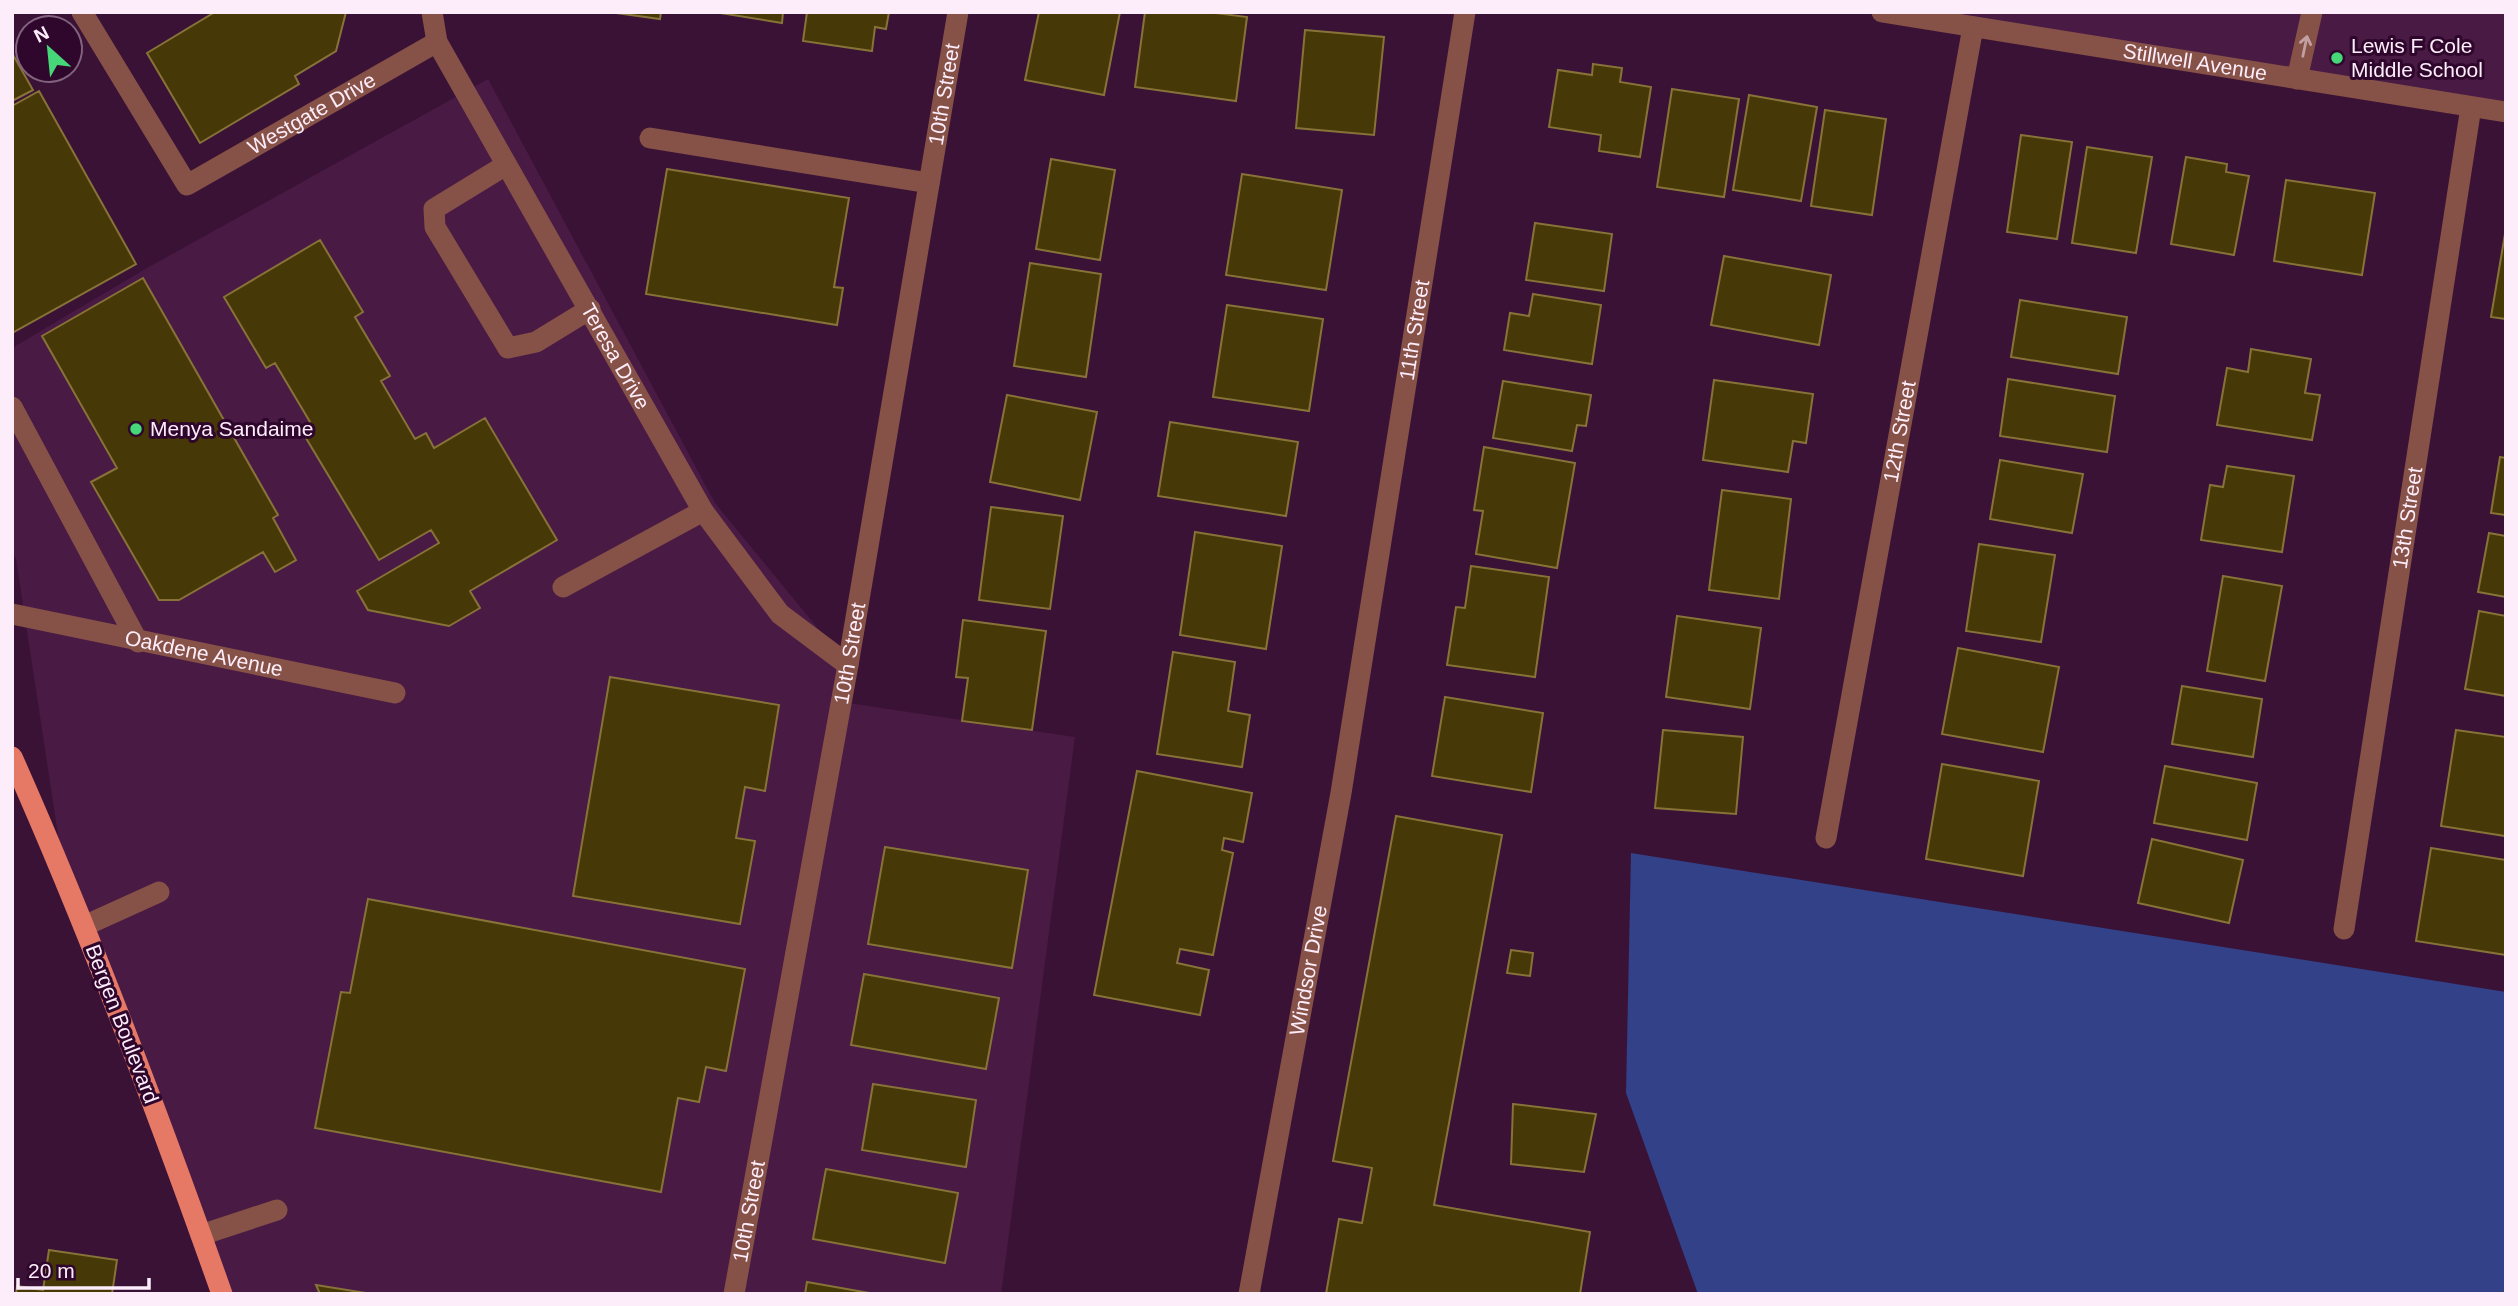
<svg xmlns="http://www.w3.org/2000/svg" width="2518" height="1306" viewBox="0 0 2518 1306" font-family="Helvetica,sans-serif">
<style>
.built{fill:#481a44}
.green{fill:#324188}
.building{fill:#463807;stroke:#877338;stroke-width:2}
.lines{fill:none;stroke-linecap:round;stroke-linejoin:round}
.minor{stroke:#865147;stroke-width:21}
.major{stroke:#e67966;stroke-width:21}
.oneway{stroke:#c29fa0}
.poi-dot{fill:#46d779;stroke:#2f072c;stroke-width:2.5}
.labels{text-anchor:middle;stroke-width:6;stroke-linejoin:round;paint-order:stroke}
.poi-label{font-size:21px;fill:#fdedfa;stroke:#2f072c;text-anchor:start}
.street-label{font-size:21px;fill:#fdedfa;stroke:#2f072c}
</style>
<rect width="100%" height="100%" fill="#3a1236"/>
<path class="built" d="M1882 12H2506V112Z
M488 79 715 503 848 665 842 702 1075 737 1001 1294H222L64 874 16 559 12 551V348L147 268Z"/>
<path class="green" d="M1631 853 2506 992V1294H1698L1626 1093Z"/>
<path class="building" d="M215 12H346L336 51 295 76 299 84 200 143 147 53Z
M609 12H661L660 19Z
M714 12H783L782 23Z
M807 12H889L886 29 875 27 872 51 803 41Z
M1039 12H1120L1104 95 1025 80Z
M1145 12H1208L1247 17 1236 101 1135 87Z
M1305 30 1384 37 1374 135 1296 128Z
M12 53 33 90 12 101Z
M1593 64 1622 68 1620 82 1651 87 1640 157 1599 151 1601 135 1549 127 1558 70 1592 75Z
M1672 89 1739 99 1724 197 1657 187Z
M39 91 136 264 12 333V106Z
M1749 95 1817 107 1801 201 1733 190Z
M1825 110 1886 119 1872 215 1811 206Z
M2021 135 2072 142 2057 239 2007 232Z
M2087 147 2152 157 2136 253 2072 243Z
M2186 157 2227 164 2226 172 2249 176 2234 255 2171 244Z
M1051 159 1115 170 1100 260 1036 249Z
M667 169 849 198 834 287 843 288 837 325 646 294Z
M1242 174 1342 190 1326 290 1226 275Z
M2286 180 2375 193 2362 275 2274 261Z
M1535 223 1612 234 1604 291 1526 280Z
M2506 228V319L2491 317Z
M320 240 363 312 355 317 390 376 381 381 415 439 426 433 434 448 485 418 557 540 470 591 480 608 449 626 368 610 357 591 439 543 431 530 379 560 300 428 310 422 275 363 266 368 224 297Z
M1724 256 1831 275 1819 345 1711 325Z
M1030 263 1101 274 1086 377 1014 366Z
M143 278 278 515 273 518 296 560 275 572 263 552 179 600H159L91 482 117 468 42 336Z
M1533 294 1601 305 1592 364 1504 350 1510 313 1529 316Z
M2020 300 2127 317 2118 374 2011 357Z
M1227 305 1323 319 1309 411 1213 397Z
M2251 349 2311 359 2305 393 2320 395 2312 440 2217 425 2227 368 2248 372Z
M2008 379 2115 396 2107 452 2000 436Z
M1714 380 1813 394 1806 443 1793 441 1788 472 1703 460Z
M1503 381 1591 395 1586 426 1577 425 1572 451 1493 438Z
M1007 395 1097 412 1080 500 990 482Z
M1170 422 1298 442 1286 516 1158 496Z
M1484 447 1575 463 1557 568 1476 554 1483 511 1474 510Z
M2500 457 2506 458V515L2491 513Z
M2000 460 2083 474 2072 533 1990 519Z
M2227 466 2294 476 2282 552 2201 540 2210 485 2223 487Z
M1722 490 1791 499 1779 599 1709 590Z
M991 507 1063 516 1050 609 979 600Z
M1195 532 1282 546 1266 649 1180 635Z
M2489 533 2506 536V597L2478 592Z
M1979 544 2055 555 2041 642 1966 631Z
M1471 566 1549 577 1535 677 1447 665 1456 607 1465 608Z
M2223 576 2282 586 2265 681 2207 671Z
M2479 611 2506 616V696L2465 689Z
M1677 616 1761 628 1750 709 1666 697Z
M963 620 1046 631 1032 730 962 721 968 678 956 677Z
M1958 648 2059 667 2043 752 1942 734Z
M1173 652 1235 662 1228 711 1250 715 1242 767 1157 754Z
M610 677 779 705 765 791 745 787 736 838 755 841 740 924 573 896Z
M2182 686 2262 699 2253 757 2172 744Z
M1445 697 1543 713 1531 792 1432 776Z
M1663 730 1743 737 1736 814 1655 808Z
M2456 730 2506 737 2505 836 2441 826Z
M1942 764 2039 781 2023 876 1926 859Z
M2165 766 2257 783 2247 840 2154 823Z
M1137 771 1252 793 1243 842 1224 838 1222 850 1233 853 1213 955 1180 949 1177 963 1209 970 1200 1015 1094 995Z
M1396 816 1502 835 1434 1205 1590 1232 1580 1294H1326L1339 1219 1362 1223 1372 1168 1333 1161Z
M2152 839 2243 860 2229 923 2138 903Z
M885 847 1028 870 1012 968 868 944Z
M2431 848 2506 860V955L2416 941Z
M368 899 745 969 726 1071 706 1067 699 1102 678 1098 661 1192 315 1128 341 992 350 993Z
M1511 950 1533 953 1530 976 1507 973Z
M864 974 999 998 986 1069 851 1045Z
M873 1084 976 1100 966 1167 862 1150Z
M1513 1104 1596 1114 1584 1172 1511 1164Z
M826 1169 958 1193 945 1263 813 1239Z
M49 1250 117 1260 112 1294H16L17 1286 43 1290Z
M807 1282 875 1294H805Z
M316 1285 372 1294H320Z"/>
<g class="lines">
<g class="minor">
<path id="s1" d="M82 12 187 185 437 42"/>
<path id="s2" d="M432 12 437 42 703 511 780 614 848 665"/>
<path id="s3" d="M1882 12 2506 112"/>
<path d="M2297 79 2312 12"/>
<path d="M650 138 929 183"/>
<path d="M506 165 434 209 435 227 508 348 536 342 590 309"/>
<path d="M12 407 138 642"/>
<path d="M563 587 703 511"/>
<path id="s4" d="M12 614 395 693"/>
<path id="s5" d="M1826 838 1973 27"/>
<path d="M84 926 159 892"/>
<path id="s6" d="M2344 929 2471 107"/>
<path d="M201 1235 277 1210"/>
<path id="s7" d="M734 1294 848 665 958 12"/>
<path id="s8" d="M1249 1294 1341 793 1465 12"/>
</g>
<path class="major" d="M12 757C90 932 158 1113 222 1294"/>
</g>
<defs><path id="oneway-shaft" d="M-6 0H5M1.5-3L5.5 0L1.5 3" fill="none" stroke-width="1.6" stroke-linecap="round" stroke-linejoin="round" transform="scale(1.75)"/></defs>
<use class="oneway" href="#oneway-shaft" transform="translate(2305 46) rotate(-78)"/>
<g class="poi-dot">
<circle cx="2337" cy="58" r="7"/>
<circle cx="136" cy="429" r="7"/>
</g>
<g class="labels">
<g class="poi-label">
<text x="2351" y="53">Lewis F Cole<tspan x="2351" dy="24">Middle School</tspan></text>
<text x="150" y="436">Menya Sandaime</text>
</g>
<g class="street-label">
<text dy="7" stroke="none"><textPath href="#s3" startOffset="317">Stillwell Avenue</textPath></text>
<text dy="7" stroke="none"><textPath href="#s7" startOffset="1218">10th Street</textPath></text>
<text dy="7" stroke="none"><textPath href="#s1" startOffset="346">Westgate Drive</textPath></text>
<text dy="7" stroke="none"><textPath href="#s8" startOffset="978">11th Street</textPath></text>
<text dy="7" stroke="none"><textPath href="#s2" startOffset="392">Teresa Drive</textPath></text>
<text dy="7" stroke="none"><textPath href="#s5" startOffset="413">12th Street</textPath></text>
<text dy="7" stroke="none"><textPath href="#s6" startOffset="416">13th Street</textPath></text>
<text dy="7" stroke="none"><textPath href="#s7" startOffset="651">10th Street</textPath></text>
<text dy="7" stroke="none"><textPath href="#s4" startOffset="196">Oakdene Avenue</textPath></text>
<text dy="7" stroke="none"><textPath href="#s8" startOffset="329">Windsor Drive</textPath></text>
<text transform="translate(122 1024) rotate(69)" y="7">Bergen Boulevard</text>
<text dy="7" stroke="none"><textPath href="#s7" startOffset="84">10th Street</textPath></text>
</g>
</g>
<rect width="2518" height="1306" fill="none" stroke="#fdedfa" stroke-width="28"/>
<g transform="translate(49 49) rotate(333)"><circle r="33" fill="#2f072c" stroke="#81637e" stroke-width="2"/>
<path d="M0-5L12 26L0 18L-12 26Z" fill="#46d779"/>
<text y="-10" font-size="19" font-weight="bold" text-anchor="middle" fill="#fdedfa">N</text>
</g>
<path d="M18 1278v10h131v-10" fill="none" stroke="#fdedfa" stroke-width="3.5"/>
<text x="28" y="1278" font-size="21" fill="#fdedfa" stroke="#2f072c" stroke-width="5" paint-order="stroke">20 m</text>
</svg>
